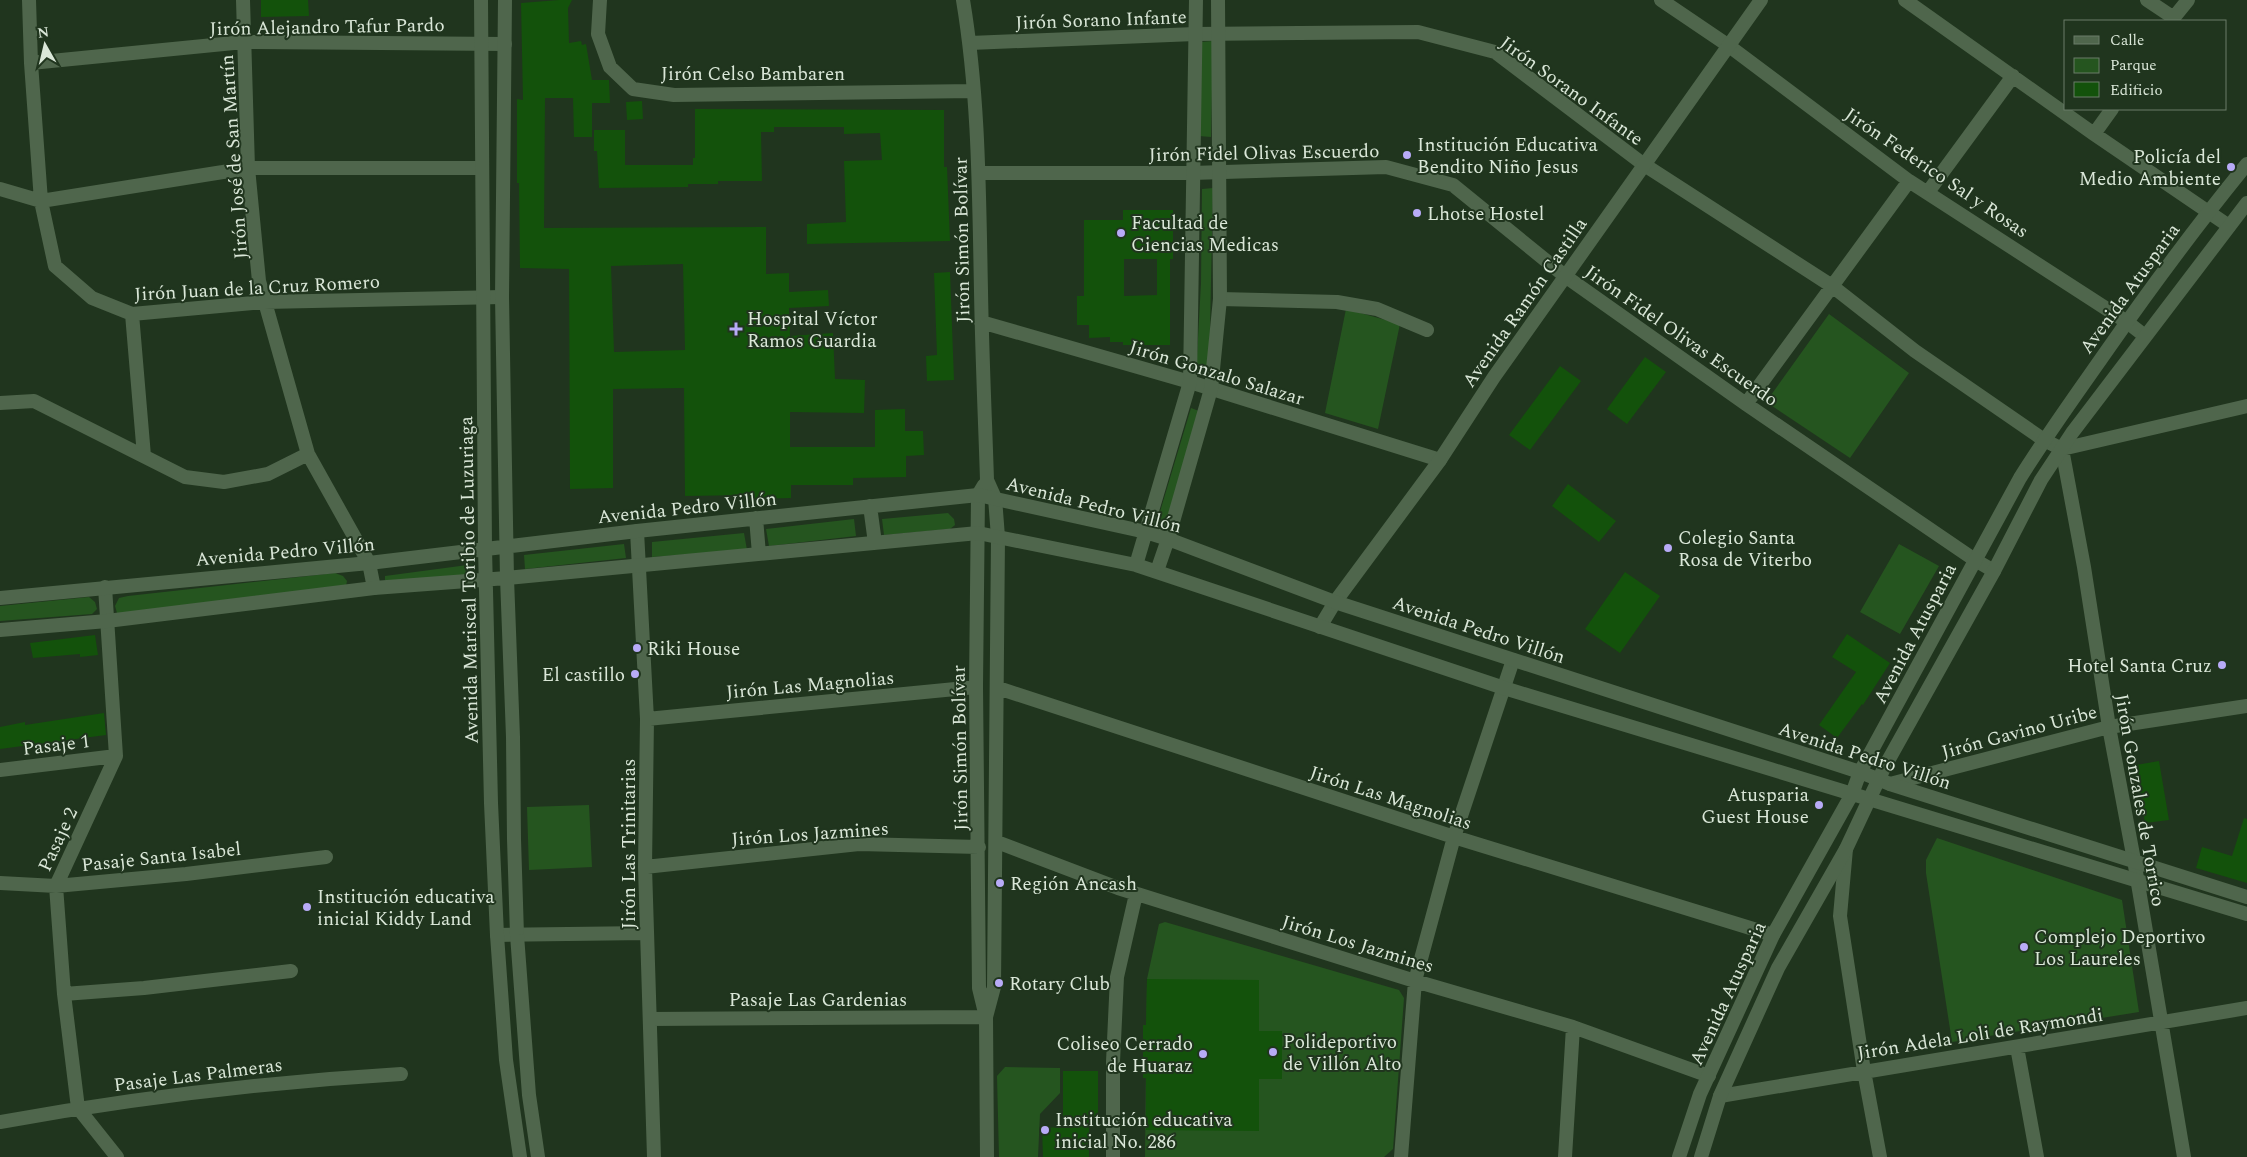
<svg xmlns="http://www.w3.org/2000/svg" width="2247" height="1157" viewBox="0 0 2247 1157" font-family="Spectral,serif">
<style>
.green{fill:#25551f}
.building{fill:#13520b;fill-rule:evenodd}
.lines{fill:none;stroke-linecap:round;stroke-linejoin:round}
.minor{stroke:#4f664c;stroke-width:14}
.tertiary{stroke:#4f664c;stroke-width:14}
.secondary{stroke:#4f664c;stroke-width:14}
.poi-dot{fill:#b8abf7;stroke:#20351e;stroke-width:2}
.labels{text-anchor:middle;stroke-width:4;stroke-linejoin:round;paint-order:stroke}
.street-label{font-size:19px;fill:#dae7d8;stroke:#20351e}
.poi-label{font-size:19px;fill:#dae7d8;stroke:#20351e;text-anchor:start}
</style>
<rect width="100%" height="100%" fill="#20351e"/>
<path class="green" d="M1213 41 1211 137 1199 136 1200 42Z
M1213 188 1209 376 1196 375 1201 283 1202 189Z
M1346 309 1400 324 1378 429 1325 413Z
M1829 314 1909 373 1850 458 1766 402Z
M1191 408 1199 411 1165 528 1156 525Z
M948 513 954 519 955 525 950 529 884 535 882 519Z
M854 519 856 536 769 546 766 529Z
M744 533 747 550 652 557V542Z
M624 544 626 558 525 569 524 555Z
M1899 544 1939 566 1900 634 1860 612Z
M475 564 472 576 385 582V576Z
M335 573 343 576 347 581 346 586 126 613H117L115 606 119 598 128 596Z
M89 597 95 602 97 609 92 614 0 621V606Z
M589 805 592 867 529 870 527 807Z
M1937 838 2122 900 2139 1012 1952 1042 1926 873V860Z
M1165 922 1399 990 1404 998 1393 1149 1384 1157H1145L1147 979 1159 924Z
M1005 1067 1060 1068V1093L1040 1114 1038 1157H999L997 1076Z"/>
<path class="building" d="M261 0H308L309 16 261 17Z
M559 0H572L568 8 569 43 581 41 582 45 586 44 592 80H609L610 103H592V137H574L573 98H545L544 228 766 227V274L789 273V292L828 290 829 306 789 308 790 336 833 333 835 379 865 380 864 413 790 412V447H875V410L905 409V431H923L924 455 906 456V477L853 478V485H791V498L747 499V495L685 496 684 388 613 389V488L570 489 569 269 520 268 519 183H517V99L523 100 521 3ZM683 264 685 350 614 352 611 266Z
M642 101 643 119 627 120 626 102Z
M695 109 944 110V167H947L950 241 807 244V224L846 222 844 161 882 160 880 133 844 134V127H774V132H761L762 181H718V184H688V187L599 188 597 151H594V130H625V165H693V158H695Z
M1123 210H1173V259H1170V345H1123V342H1110V337L1089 338V325H1077V296H1084V220H1123ZM1124 259H1157V295L1124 296Z
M950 272 954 380 927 381 926 356 937 355 934 273Z
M1645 357 1666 372 1627 424 1607 409Z
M1560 366 1581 381 1530 450 1509 435Z
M1568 484 1616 521 1599 542 1552 506Z
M1625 572 1660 596 1620 653 1585 629Z
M1847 634 1890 663 1863 705 1862 704 1837 738 1819 725 1856 672 1832 657Z
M95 635 98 655 80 657V654L33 658 30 643Z
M104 713 106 735 0 749V727L25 722V725Z
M2159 761 2169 820 2145 823 2136 765Z
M2244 818 2247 819V883L2196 868 2202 847 2232 856Z
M1147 979 1259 980V1031H1282V1079H1259V1131L1146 1130V1078H1143V1025H1146Z
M1063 1071H1098V1117H1089V1157H1043L1042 1128 1063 1127Z"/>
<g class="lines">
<path class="minor" d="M29 0 31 63 41 201 55 266 92 298 132 314 265 302 502 297
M243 0 248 168 259 281 308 454 369 563 374 588
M600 0 598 34 610 67 633 89 674 95 974 91
M963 0C979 96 979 193 981 291 982 354 985 417 987 480L995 498 998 537 994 987 986 1017
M1661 0 1729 46 1909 181 2127 322 2145 336
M1905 0 2094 134 2229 226
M2147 0 2174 18
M2171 21 2188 0
M970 43 1195 34 1418 32 1495 52 1643 164 1832 286 1915 351 2044 440 2062 449
M31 63 244 42 505 44
M2094 134 2112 109
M979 173H1192L1386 167 1453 185 1565 276 1746 404 1975 560 1994 571
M0 189 41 201 248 168H481
M1928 192 2013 76
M1220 299 1337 302 1377 309 1427 330
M132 314 144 456
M981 322 1190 382 1440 460
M0 403 34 401 185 477 224 482 268 474 308 454
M1746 404 1909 181
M2062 449 2084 567 2109 727 2134 860 2184 1157
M2062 449 2247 406
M984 485 978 495 976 687 979 988 986 1017 987 1157
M637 531 647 719 645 867 654 1157
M105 587 116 756 56 886 64 994 78 1108 117 1157
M998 688 1454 837 1773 935
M647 719 976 687
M0 770 116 756
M1890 784 2109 727 2247 706
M997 842 1118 888 1415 981 1573 1027 1709 1076
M1846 849 1840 916 1864 1071 1880 1157
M645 867 859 844 979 847
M0 883 56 886 186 874 326 857
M497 935 647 933
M64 994 144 988 291 971
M650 1019 986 1017
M2017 1047 2037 1157
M1720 1096 2247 1008
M0 1122C133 1098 266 1082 401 1074
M1113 1157V1062L1117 977 1136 894
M1401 1157 1415 981 1454 837 1513 660
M1565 1157 1573 1027"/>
<path class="tertiary" d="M1320 627 1335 602 1440 460 1494 377 1761 0"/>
<path class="secondary" d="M481 0 485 548 491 803 497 935 506 1060 520 1157
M505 0 502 297 507 578 513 737 514 839 517 935 529 1095 538 1157
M870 506 875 543
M756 518 759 554
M1136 565 1190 382 1196 0
M1157 571 1168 539 1211 389 1220 299 1218 0
M0 598 369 563 637 531 978 495 1146 532 1168 539 1335 602 1860 772 1890 784 2247 897
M0 630 107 621 374 588 507 578 978 533 1136 565 1504 688 2247 914
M1679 1157 1700 1094 1773 935 1852 794 1860 772 2020 478C2048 433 2078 392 2108 349 2152 286 2198 224 2247 164
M1701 1157 1720 1096 1778 968 1846 849 1884 768 1994 571 2041 480 2072 433 2247 203"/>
</g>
<g class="poi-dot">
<circle cx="1407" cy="155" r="5"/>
<circle cx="2231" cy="167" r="5"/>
<circle cx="1417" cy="213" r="5"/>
<circle cx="1121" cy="233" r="5"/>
<path d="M733.5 321.5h5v5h5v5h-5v5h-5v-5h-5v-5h5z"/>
<circle cx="1668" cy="548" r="5"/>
<circle cx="637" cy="648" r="5"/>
<circle cx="2222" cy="665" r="5"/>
<circle cx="635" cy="674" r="5"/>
<circle cx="1819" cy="805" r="5"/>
<circle cx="1000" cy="883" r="5"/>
<circle cx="307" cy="907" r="5"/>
<circle cx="2024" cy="947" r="5"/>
<circle cx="999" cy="983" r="5"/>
<circle cx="1273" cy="1052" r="5"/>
<circle cx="1203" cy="1054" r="5"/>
<circle cx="1045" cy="1130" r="5"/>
</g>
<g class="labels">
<g class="street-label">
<text transform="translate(1101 19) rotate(-2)" y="7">Jirón Sorano Infante</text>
<text transform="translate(327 26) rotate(-1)" y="7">Jirón Alejandro Tafur Pardo</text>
<text x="753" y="80">Jirón Celso Bambaren</text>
<text transform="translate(1572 90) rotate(36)" y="7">Jirón Sorano Infante</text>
<text transform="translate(1264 152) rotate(-1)" y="7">Jirón Fidel Olivas Escuerdo</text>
<text transform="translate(233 157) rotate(-94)" y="7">Jirón José de San Martín</text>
<text transform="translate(1937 172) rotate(34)" y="7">Jirón Federico Sal y Rosas</text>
<text transform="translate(961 240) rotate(-91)" y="7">Jirón Simón Bolívar</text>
<text transform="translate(257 287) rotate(-3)" y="7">Jirón Juan de la Cruz Romero</text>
<text transform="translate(2129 288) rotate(-54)" y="7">Avenida Atusparia</text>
<text transform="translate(1524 302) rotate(-55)" y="7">Avenida Ramón Castilla</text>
<text transform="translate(1682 335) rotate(35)" y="7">Jirón Fidel Olivas Escuerdo</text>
<text transform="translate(1217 372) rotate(17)" y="7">Jirón Gonzalo Salazar</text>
<text transform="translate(1094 504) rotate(14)" y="7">Avenida Pedro Villón</text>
<text transform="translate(687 507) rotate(-6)" y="7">Avenida Pedro Villón</text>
<text transform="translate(285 551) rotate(-5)" y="7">Avenida Pedro Villón</text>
<text transform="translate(468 580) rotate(-91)" y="7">Avenida Mariscal Toribio de Luzuriaga</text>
<text transform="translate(1479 629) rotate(18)" y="7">Avenida Pedro Villón</text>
<text transform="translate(1914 633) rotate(-62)" y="7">Avenida Atusparia</text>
<text transform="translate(810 684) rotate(-5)" y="7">Jirón Las Magnolias</text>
<text transform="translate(2019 731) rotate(-15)" y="7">Jirón Gavino Uribe</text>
<text transform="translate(56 744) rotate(-7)" y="7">Pasaje 1</text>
<text transform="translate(959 748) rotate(-91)" y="7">Jirón Simón Bolívar</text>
<text transform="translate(1865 755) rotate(18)" y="7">Avenida Pedro Villón</text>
<text transform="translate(1391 797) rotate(18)" y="7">Jirón Las Magnolias</text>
<text transform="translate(2141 800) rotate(80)" y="7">Jirón Gonzales de Torrico</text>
<text transform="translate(810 833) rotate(-4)" y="7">Jirón Los Jazmines</text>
<text transform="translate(57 839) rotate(-65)" y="7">Pasaje 2</text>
<text transform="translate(628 844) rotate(-90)" y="7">Jirón Las Trinitarias</text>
<text transform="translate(161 856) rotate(-6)" y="7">Pasaje Santa Isabel</text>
<text transform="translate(1358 943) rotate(17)" y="7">Jirón Los Jazmines</text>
<text transform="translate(1727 993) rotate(-65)" y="7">Avenida Atusparia</text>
<text x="818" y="1006">Pasaje Las Gardenias</text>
<text transform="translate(1980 1033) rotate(-9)" y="7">Jirón Adela Loli de Raymondi</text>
<text transform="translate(198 1074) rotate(-7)" y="7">Pasaje Las Palmeras</text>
</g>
<g class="poi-label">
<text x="1417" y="151">Institución Educativa<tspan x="1417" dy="22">Bendito Niño Jesus</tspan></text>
<text x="2221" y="163" text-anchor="end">Policía del<tspan x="2221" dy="22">Medio Ambiente</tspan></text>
<text x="1427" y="220">Lhotse Hostel</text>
<text x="1131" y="229">Facultad de<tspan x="1131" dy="22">Ciencias Medicas</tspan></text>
<text x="747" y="325">Hospital Víctor<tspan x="747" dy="22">Ramos Guardia</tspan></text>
<text x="1678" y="544">Colegio Santa<tspan x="1678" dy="22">Rosa de Viterbo</tspan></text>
<text x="647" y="655">Riki House</text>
<text x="2212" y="672" text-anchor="end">Hotel Santa Cruz</text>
<text x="625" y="681" text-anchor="end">El castillo</text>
<text x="1809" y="801" text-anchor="end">Atusparia<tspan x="1809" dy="22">Guest House</tspan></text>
<text x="1010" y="890">Región Ancash</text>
<text x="317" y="903">Institución educativa<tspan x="317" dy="22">inicial Kiddy Land</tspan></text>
<text x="2034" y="943">Complejo Deportivo<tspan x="2034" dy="22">Los Laureles</tspan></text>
<text x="1009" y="990">Rotary Club</text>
<text x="1283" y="1048">Polideportivo<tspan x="1283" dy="22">de Villón Alto</tspan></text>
<text x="1193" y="1050" text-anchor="end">Coliseo Cerrado<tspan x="1193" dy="22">de Huaraz</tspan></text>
<text x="1055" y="1126">Institución educativa<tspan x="1055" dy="22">inicial No. 286</tspan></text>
</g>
</g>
<rect x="2064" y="20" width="162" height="90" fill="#20351e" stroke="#6a7c68"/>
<rect x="2074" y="36" width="25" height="8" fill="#4f664c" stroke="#6a7c68"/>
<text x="2110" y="45" font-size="15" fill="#dae7d8">Calle</text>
<rect x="2074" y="58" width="25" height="15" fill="#25551f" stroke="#6a7c68"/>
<text x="2110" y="70" font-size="15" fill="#dae7d8">Parque</text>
<rect x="2074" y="82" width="25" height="15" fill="#13520b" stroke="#6a7c68"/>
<text x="2110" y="95" font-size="15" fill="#dae7d8">Edificio</text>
<g transform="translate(45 45) rotate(352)" stroke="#20351e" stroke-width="4" paint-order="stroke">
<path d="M0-4L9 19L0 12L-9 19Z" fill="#dae7d8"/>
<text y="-8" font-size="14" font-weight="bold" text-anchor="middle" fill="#dae7d8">N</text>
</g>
</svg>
